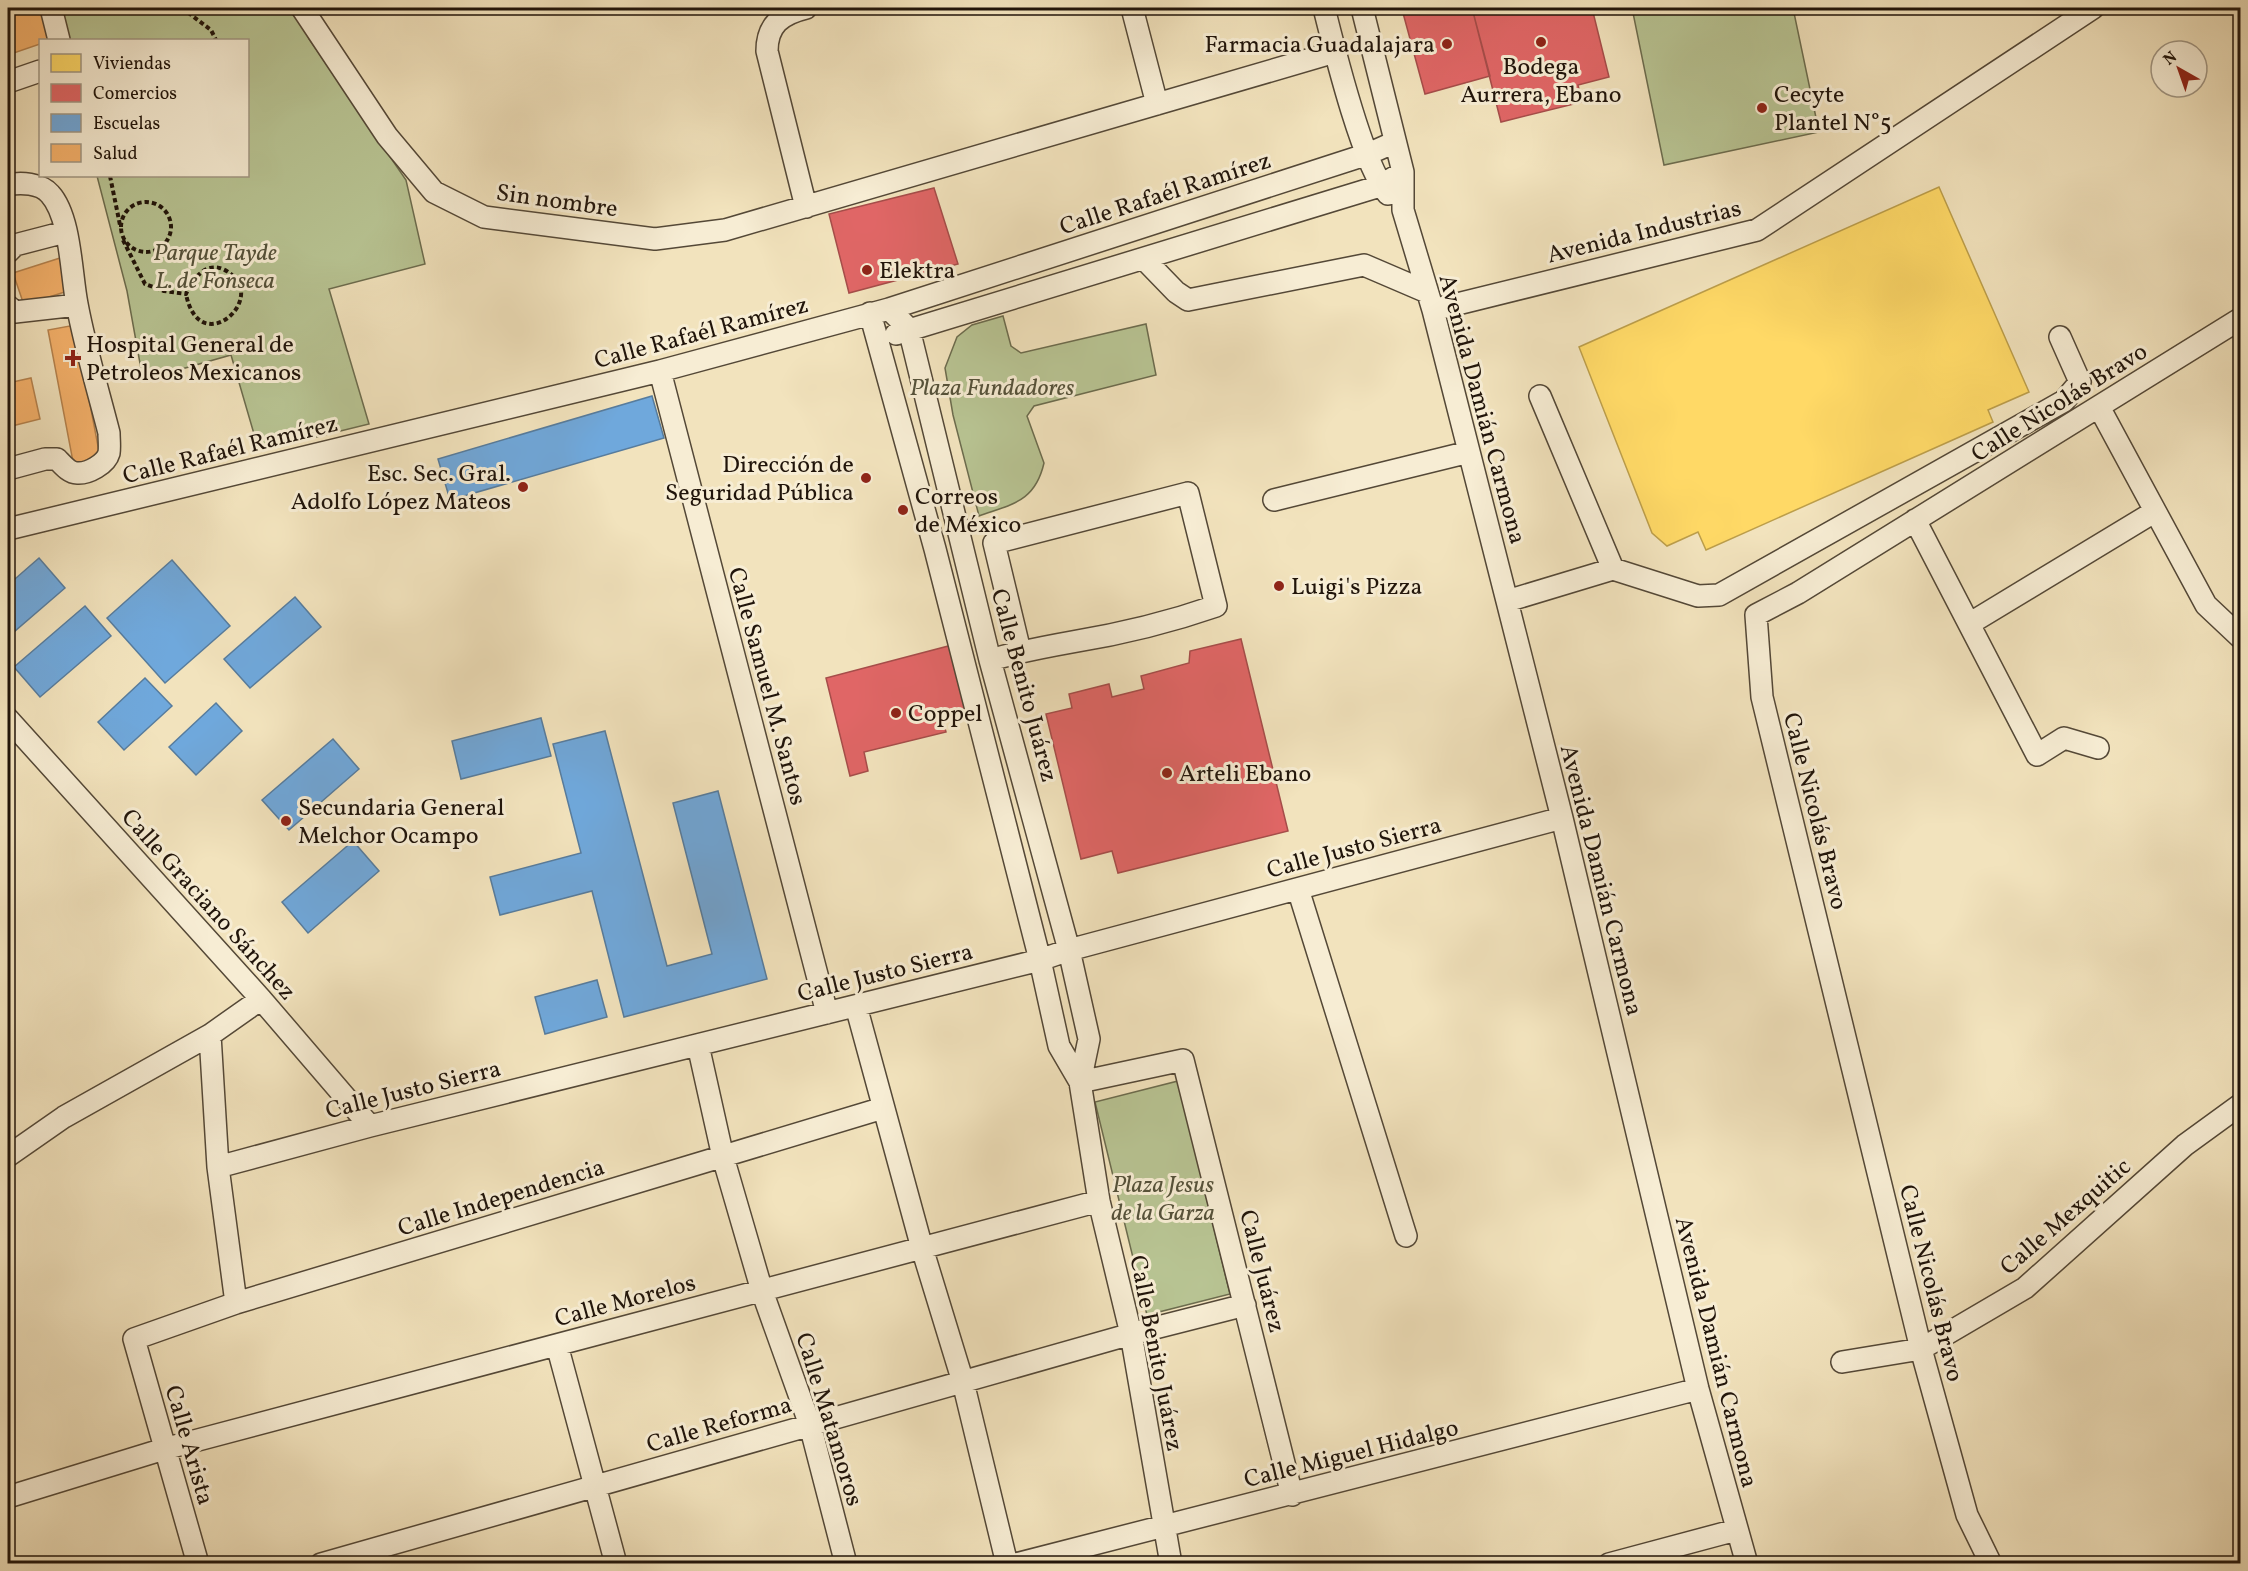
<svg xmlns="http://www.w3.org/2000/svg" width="2248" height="1571" viewBox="0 0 2248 1571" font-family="Vollkorn,serif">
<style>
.green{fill:#b8c493;stroke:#6c6c4e;stroke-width:1.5}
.homes{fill:#ffd966;stroke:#bc9e4a;stroke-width:1.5}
.shops{fill:#e06666;stroke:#a64d4a;stroke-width:1.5}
.schools{fill:#6fa8dc;stroke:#577c9d;stroke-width:1.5}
.health{fill:#f6b26b;stroke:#b6834e;stroke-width:1.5}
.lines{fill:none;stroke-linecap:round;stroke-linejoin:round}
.minor-casing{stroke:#544837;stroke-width:24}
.path{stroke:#20140a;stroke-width:4;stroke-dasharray:4.5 3;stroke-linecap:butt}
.minor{stroke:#f7edd4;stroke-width:21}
.poi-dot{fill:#8f2418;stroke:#f7edd4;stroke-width:2}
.labels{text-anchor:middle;stroke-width:6;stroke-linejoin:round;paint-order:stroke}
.poi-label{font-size:24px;fill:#20140a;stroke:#f7edd4;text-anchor:start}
.street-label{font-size:24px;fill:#20140a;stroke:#f7edd4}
.park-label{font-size:24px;font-style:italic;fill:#55523a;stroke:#f7edd4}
</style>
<rect width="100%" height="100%" fill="#f2e3bd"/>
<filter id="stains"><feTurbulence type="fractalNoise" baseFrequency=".00333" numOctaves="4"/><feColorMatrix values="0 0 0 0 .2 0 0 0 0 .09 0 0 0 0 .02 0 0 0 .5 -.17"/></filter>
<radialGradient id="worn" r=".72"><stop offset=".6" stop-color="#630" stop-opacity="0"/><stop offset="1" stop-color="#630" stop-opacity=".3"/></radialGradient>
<path class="green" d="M57 8H295L309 39 406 180 425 264 329 289 369 424 259 451 231 355 143 380 127 291 97 176H248V40H65Z
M1632 8H1793L1819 132 1664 165Z
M1003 316 1011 346 1021 353 1146 324 1156 375 1034 406 1027 416 1044 463C1035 502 1012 504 979 516L953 415 945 368 957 337 972 325Z
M1178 1081 1230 1294 1147 1315 1095 1102Z"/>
<path class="homes" d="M1939 187 2029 392 1988 410 1993 422 1706 550 1698 532 1667 546 1652 533 1579 347Z"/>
<path class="shops" d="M1423 8H1472L1490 76 1425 94 1403 13Z
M1472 8H1592L1609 77 1578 85 1582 102 1501 122Z
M934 188 958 264 849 293 829 214Z
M1241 639 1288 831 1118 873 1112 851 1081 859 1046 714 1072 708 1069 694 1109 684 1112 697 1144 689 1141 676 1189 663 1190 651Z
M956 644 972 709 942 717 946 732 864 752 868 771 850 776 826 678Z"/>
<path class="schools" d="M652 396 664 438 450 500 438 459Z
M39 558 65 588 8 637V585Z
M172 560 230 626 165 683 107 618Z
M295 597 321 627 250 688 224 659Z
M85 606 111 636 40 697 14 667Z
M145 678 172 706 124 750 98 722Z
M216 703 242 731 196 775 169 747Z
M541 718 551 756 461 779 452 741Z
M605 731 667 966 712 954 673 803 718 791 767 979 624 1017 592 891 500 915 490 877 581 853 553 744Z
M333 739 359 769 289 830 262 800Z
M353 841 379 871 308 933 282 902Z
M597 980 607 1017 545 1034 535 997Z"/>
<path class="health" d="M8 8H50L52 40H40V44L8 55Z
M60 258 71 290 24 305 13 273Z
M75 325 101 462 74 467 48 330Z
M31 378 40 419 8 427V383Z"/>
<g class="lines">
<g class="minor-casing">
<path id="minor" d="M51 8 59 40
M302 8 387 136 434 192 484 217 655 239 725 230 1335 52
M1132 8 1157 104
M1324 8C1334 48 1363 167 1388 194
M1362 8 1403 172V210L1433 310 1507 601 1562 818 1698 1389 1747 1564
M8 82 40 71
M8 185C20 182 41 183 50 194 71 217 71 274 77 304 85 347 98 390 109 433 109 439 110 447 109 453 106 464 88 474 77 473 69 473 62 464 57 459H45L8 469
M806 207 767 51C767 25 781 14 806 8
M8 252 15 245 65 232
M1145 260 1176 292 1188 300 1364 265 1427 292
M8 306 15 312 77 305
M889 309 909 329 990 660 1069 950 1089 1039 1080 1082 1099 1201 1131 1334 1171 1564
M1433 310 1757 230 2093 8
M870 313 935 549 1040 960 1059 1046 1080 1082
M896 334 1380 186 1403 172
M660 371 827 1013
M1540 396 1613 569
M2099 407 2206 605 2240 637
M1274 500 1469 452
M1915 520 2037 755 2064 738 2098 748
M8 529 660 371 889 309 1368 154 1395 142
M1507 601 1613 569 1698 596 1719 595 2064 401 2080 382 2060 337
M1969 624 2154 512
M990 660C1018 652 1044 647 1072 642 1121 634 1170 622 1216 606L1188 493 994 543 1020 651
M8 719 261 999 370 1126
M1298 889 1406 1236
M856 1006 922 1248 963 1382 1007 1564
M210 1035 218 1167 236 1303
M698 1045 723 1157 762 1291 810 1425 846 1564
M1080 1082 1183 1060 1292 1495
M8 1156 64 1117 210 1035 261 999
M218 1167 370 1126 1040 960 1069 950 1562 818
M557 1345 616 1564
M1842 1362 1921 1349 2025 1288 2185 1145 2240 1105
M8 1497 164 1449 1099 1201
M198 1564 134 1339 236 1303 883 1108
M321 1564 1131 1334 1245 1305
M1016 1564 1698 1389
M1609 1564 1736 1530
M1991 1564 1967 1515 1921 1349 1762 697 1756 615 1798 593 2240 319"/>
</g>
<path class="path" d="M182 8 211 30 216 40
M110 176 120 225
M121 227a25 25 0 1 1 50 0a25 25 0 1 1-50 0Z
M123 240 145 284 164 291 186 294C195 274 211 257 232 275 265 302 199 359 186 294"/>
<use href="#minor" class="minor"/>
</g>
<g class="poi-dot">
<circle cx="1541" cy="42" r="6"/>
<circle cx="1447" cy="44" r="6"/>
<circle cx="1762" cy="108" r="6"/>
<circle cx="867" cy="270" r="6"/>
<path d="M70 349h6v6h6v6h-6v6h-6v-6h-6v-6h6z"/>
<circle cx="866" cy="478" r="6"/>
<circle cx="523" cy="487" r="6"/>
<circle cx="903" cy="510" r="6"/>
<circle cx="1279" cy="586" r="6"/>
<circle cx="896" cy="713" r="6"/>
<circle cx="1167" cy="773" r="6"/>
<circle cx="286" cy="821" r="6"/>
</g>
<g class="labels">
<g class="poi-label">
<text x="1435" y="52" text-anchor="end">Farmacia Guadalajara</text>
<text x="1541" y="74" text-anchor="middle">Bodega<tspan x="1541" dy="28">Aurrera, Ebano</tspan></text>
<text x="1774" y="102">Cecyte<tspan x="1774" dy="28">Plantel N°5</tspan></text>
<text x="879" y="278">Elektra</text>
<text x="86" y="352">Hospital General de<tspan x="86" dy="28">Petroleos Mexicanos</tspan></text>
<text x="854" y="472" text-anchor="end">Dirección de<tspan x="854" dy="28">Seguridad Pública</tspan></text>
<text x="511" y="481" text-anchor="end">Esc. Sec. Gral.<tspan x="511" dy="28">Adolfo López Mateos</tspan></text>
<text x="915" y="504">Correos<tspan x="915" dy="28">de México</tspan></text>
<text x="1291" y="594">Luigi's Pizza</text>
<text x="908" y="721">Coppel</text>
<text x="1179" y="781">Arteli Ebano</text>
<text x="298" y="815">Secundaria General<tspan x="298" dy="28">Melchor Ocampo</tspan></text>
</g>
<g class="street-label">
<text transform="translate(1165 193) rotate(-18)" y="8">Calle Rafaél Ramírez</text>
<text transform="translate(557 200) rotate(8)" y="8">Sin nombre</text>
<text transform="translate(1644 231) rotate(-14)" y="8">Avenida Industrias</text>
<text transform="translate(701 332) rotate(-15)" y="8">Calle Rafaél Ramírez</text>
<text transform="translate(2059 402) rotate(-32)" y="8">Calle Nicolás Bravo</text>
<text transform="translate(1483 409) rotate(75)" y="8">Avenida Damián Carmona</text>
<text transform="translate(230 449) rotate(-14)" y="8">Calle Rafaél Ramírez</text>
<text transform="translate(1025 685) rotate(75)" y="8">Calle Benito Juárez</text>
<text transform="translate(768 686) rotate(75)" y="8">Calle Samuel M. Santos</text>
<text transform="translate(1816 811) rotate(76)" y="8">Calle Nicolás Bravo</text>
<text transform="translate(1354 847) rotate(-15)" y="8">Calle Justo Sierra</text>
<text transform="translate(1602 880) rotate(76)" y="8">Avenida Damián Carmona</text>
<text transform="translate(209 904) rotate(48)" y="8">Calle Graciano Sánchez</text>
<text transform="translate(885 972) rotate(-14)" y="8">Calle Justo Sierra</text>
<text transform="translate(413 1089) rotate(-14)" y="8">Calle Justo Sierra</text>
<text transform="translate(501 1197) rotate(-17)" y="8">Calle Independencia</text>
<text transform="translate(2065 1216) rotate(-41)" y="8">Calle Mexquitic</text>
<text transform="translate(1263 1271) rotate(76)" y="8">Calle Juárez</text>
<text transform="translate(1932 1283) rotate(76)" y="8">Calle Nicolás Bravo</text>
<text transform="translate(625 1300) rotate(-15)" y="8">Calle Morelos</text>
<text transform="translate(1717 1352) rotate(76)" y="8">Avenida Damián Carmona</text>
<text transform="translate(1157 1353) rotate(79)" y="8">Calle Benito Juárez</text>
<text transform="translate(830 1419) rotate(73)" y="8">Calle Matamoros</text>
<text transform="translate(719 1424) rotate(-16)" y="8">Calle Reforma</text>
<text transform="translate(190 1445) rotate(74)" y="8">Calle Arista</text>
<text transform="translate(1351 1453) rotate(-14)" y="8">Calle Miguel Hidalgo</text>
</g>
<g class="park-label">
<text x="215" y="260">Parque Tayde<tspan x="215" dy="28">L. de Fonseca</tspan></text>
<text x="992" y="395">Plaza Fundadores</text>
<text x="1163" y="1192">Plaza Jesus<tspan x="1163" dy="28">de la Garza</tspan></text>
</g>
</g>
<rect width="2248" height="1571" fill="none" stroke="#f2e3bd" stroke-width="30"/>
<rect x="9" y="9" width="2230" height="1553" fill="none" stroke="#20140a" stroke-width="3"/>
<rect x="15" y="15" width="2218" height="1541" fill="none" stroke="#20140a" stroke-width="1.5"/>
<rect x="39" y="39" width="210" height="138" fill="#f7edd4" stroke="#a19683" stroke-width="1.5"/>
<rect x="51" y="54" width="30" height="18" fill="#ffd966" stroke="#a19683" stroke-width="1.5"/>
<text x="93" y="69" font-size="18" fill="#20140a">Viviendas</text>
<rect x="51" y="84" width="30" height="18" fill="#e06666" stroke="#a19683" stroke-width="1.5"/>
<text x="93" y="99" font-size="18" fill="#20140a">Comercios</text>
<rect x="51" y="114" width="30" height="18" fill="#6fa8dc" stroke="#a19683" stroke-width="1.5"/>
<text x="93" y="129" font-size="18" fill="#20140a">Escuelas</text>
<rect x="51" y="144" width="30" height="18" fill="#f6b26b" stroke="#a19683" stroke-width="1.5"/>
<text x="93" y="159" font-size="18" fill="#20140a">Salud</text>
<g transform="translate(2179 69) rotate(320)"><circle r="28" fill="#f7edd4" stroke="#a19683" stroke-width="1.5"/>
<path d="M0-4.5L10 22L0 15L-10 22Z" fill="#8f2418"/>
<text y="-9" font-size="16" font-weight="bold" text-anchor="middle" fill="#20140a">N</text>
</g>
<rect width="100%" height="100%" filter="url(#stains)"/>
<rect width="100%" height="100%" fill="url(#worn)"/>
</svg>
